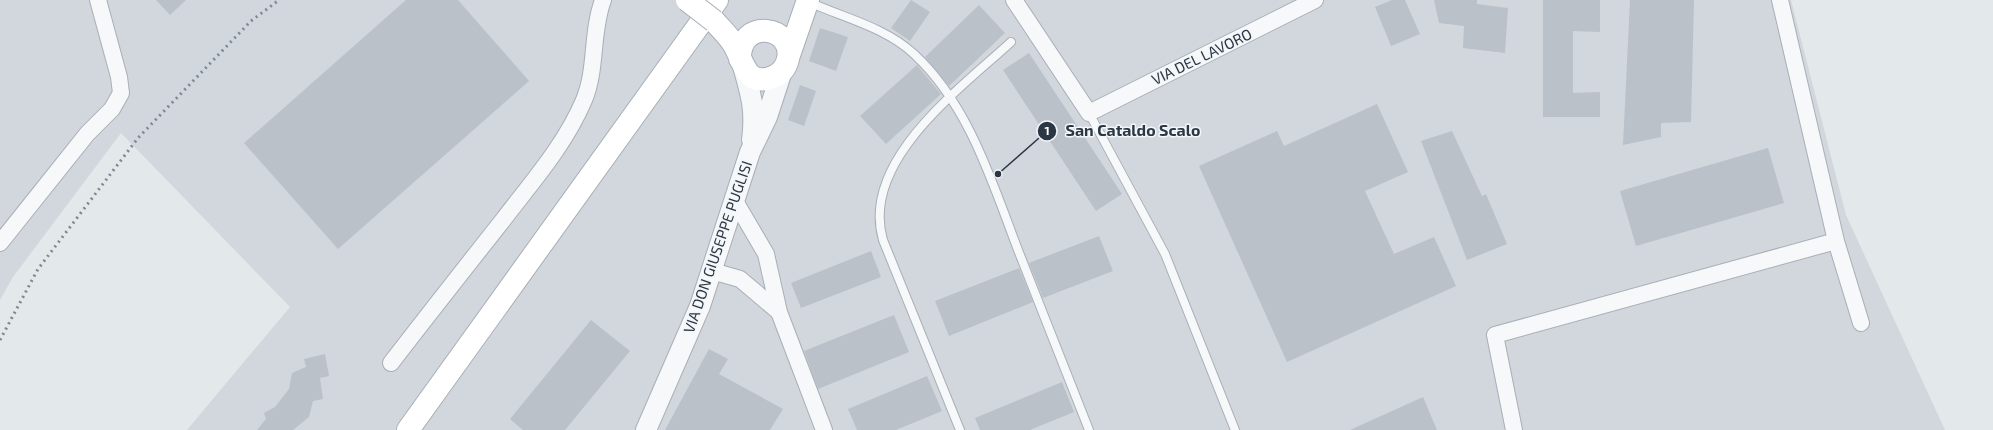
<svg xmlns="http://www.w3.org/2000/svg" width="1993" height="430" viewBox="0 0 1993 430" font-family="'Exo 2',sans-serif">
<style>
.built{fill:#d1d7dd}
.building{fill:#bac1c9}
.lines{fill:none;stroke-linecap:round;stroke-linejoin:round}
.service-casing{stroke:#a8afb6;stroke-width:10}
.minor-casing{stroke:#a8afb6;stroke-width:18}
.tertiary-casing{stroke:#a8afb6;stroke-width:22}
.secondary-casing{stroke:#a8afb6;stroke-width:24}
.service{stroke:#f6f8fa;stroke-width:8}
.minor{stroke:#f6f8fa;stroke-width:16}
.tertiary{stroke:#f6f8fa;stroke-width:20}
.secondary{stroke:#fff;stroke-width:22}
.rail{stroke:#7c8995;stroke-width:3;stroke-dasharray:2 4;stroke-linecap:butt}
.secondary-bridge-casing{stroke:#a8afb6;stroke-width:24;stroke-linecap:butt}
.secondary-bridge{stroke:#fff;stroke-width:22}
.labels{text-anchor:middle;stroke-width:3;stroke-linejoin:round;paint-order:stroke}
.street-label{font-size:15px;fill:#2b3744;stroke:#f3f6f9}
.leader{fill:none;stroke:#2b3744;stroke-width:1.5}
.callout-dot{fill:#2b3744;stroke:#f3f6f9;stroke-width:1.5}
.mark-label{font-size:12px;text-anchor:middle;font-weight:bold;fill:#fff}
.callout-label{font-size:16px;text-anchor:middle;font-weight:bold;fill:#2b3744;stroke:#f3f6f9;stroke-width:3;stroke-linejoin:round;paint-order:stroke}
</style>
<rect width="100%" height="100%" fill="#e3e8eb"/>
<path class="built" d="M0 0H1791L1846 215 1945 430H187L290 307 121 133 13 277 0 300Z"/>
<path class="building" d="M156 0H186L170 15Z
M406 0H458L529 81 338 249 244 143Z
M911 0 930 12 910 41 891 28Z
M1392 0H1405L1420 34 1391 46 1375 7Z
M1434 0H1477V4L1508 8 1505 53 1463 48 1464 26 1439 23Z
M1543 0H1600V32L1573 31V93L1600 92V117H1543Z
M1630 0H1694L1691 122 1661 123V137L1623 145Z
M979 5 1005 33 949 86 925 57Z
M820 28 848 37 836 71 809 61Z
M1029 53 1122 194 1096 211 1003 70Z
M917 65 941 94 886 144 860 116Z
M800 85 816 91 804 126 788 120Z
M1377 104 1408 172 1365 191 1394 254 1434 237 1456 286 1287 362 1199 166 1277 131 1284 146Z
M1452 131 1482 196 1486 194 1507 244 1467 260 1421 141Z
M1768 148 1784 203 1636 246 1620 191Z
M1099 236 1113 271 1043 298 1029 263Z
M871 251 881 277 801 308 791 283Z
M1019 268 1033 302 949 336 935 301Z
M894 315 909 352 818 389 804 351Z
M591 320 630 351 565 430H523L510 419Z
M709 349 728 359 719 374 783 409 770 430H665Z
M325 354 329 376 320 378 323 399 313 401 309 417 293 430H257L266 419 264 413 275 407 289 389 292 373 306 367 304 359Z
M927 376 942 411 896 430H857L848 409Z
M1062 382 1074 412 1030 430H980L975 418Z
M1423 397 1437 430H1350Z"/>
<g class="lines">
<g class="service-casing">
<path id="service" d="M809 2C844 18 885 27 914 54 969 105 992 182 1018 250 1042 310 1065 370 1089 430
M1089 113 1165 254 1235 430
M960 430 883 240C860 161 960 89 1011 42"/>
</g>
<g class="minor-casing">
<path id="minor" d="M1014 0 1089 113 1315 0
M1780 0 1836 241 1861 323
M735 201 766 254 779 312 824 430
M0 243 87 134 112 109 121 93 119 77 98 0
M712 271 740 279 779 312
M391 363C428 315 465 268 503 220 532 182 565 145 584 100 597 69 591 32 603 0
M1514 430 1495 335 1836 241"/>
</g>
<g class="tertiary-casing">
<path id="tertiary" d="M743 66C751 95 756 110 752 140
M646 430 700 306 750 152 767 117 782 71"/>
</g>
<g class="secondary-casing">
<path id="secondary" d="M714 21C721 29 729 36 734 45 743 59 745 88 773 77 780 74 786 68 788 59 795 26 739 17 740 59
M788 58 808 0
M408 430 717 0"/>
</g>
<use href="#service" class="service"/>
<use href="#minor" class="minor"/>
<use href="#tertiary" class="tertiary"/>
<use href="#secondary" class="secondary"/>
<path class="rail" d="M0 340 38 269 138 138 251 21 279 0"/>
<g class="secondary-bridge-casing">
<path id="secondary-bridge" d="M687 0 714 21"/>
</g>
<use href="#secondary-bridge" class="secondary-bridge"/>
</g>
<g class="labels">
<g class="street-label">
<text transform="translate(1202 57) rotate(-26)" y="5">VIA DEL LAVORO</text>
<text transform="translate(718 247) rotate(-71)" y="5">VIA DON GIUSEPPE PUGLISI</text>
</g>
</g>
<path class="leader" d="M998 174L1047 131"/>
<g class="callout-dot">
<circle cx="998" cy="174" r="4"/>
<circle cx="1047" cy="131" r="10"/>
</g>
<g class="mark-label">
<text x="1047" y="135">1</text>
</g>
<g class="callout-label">
<text x="1133" y="136">San Cataldo Scalo</text>
</g>
</svg>
